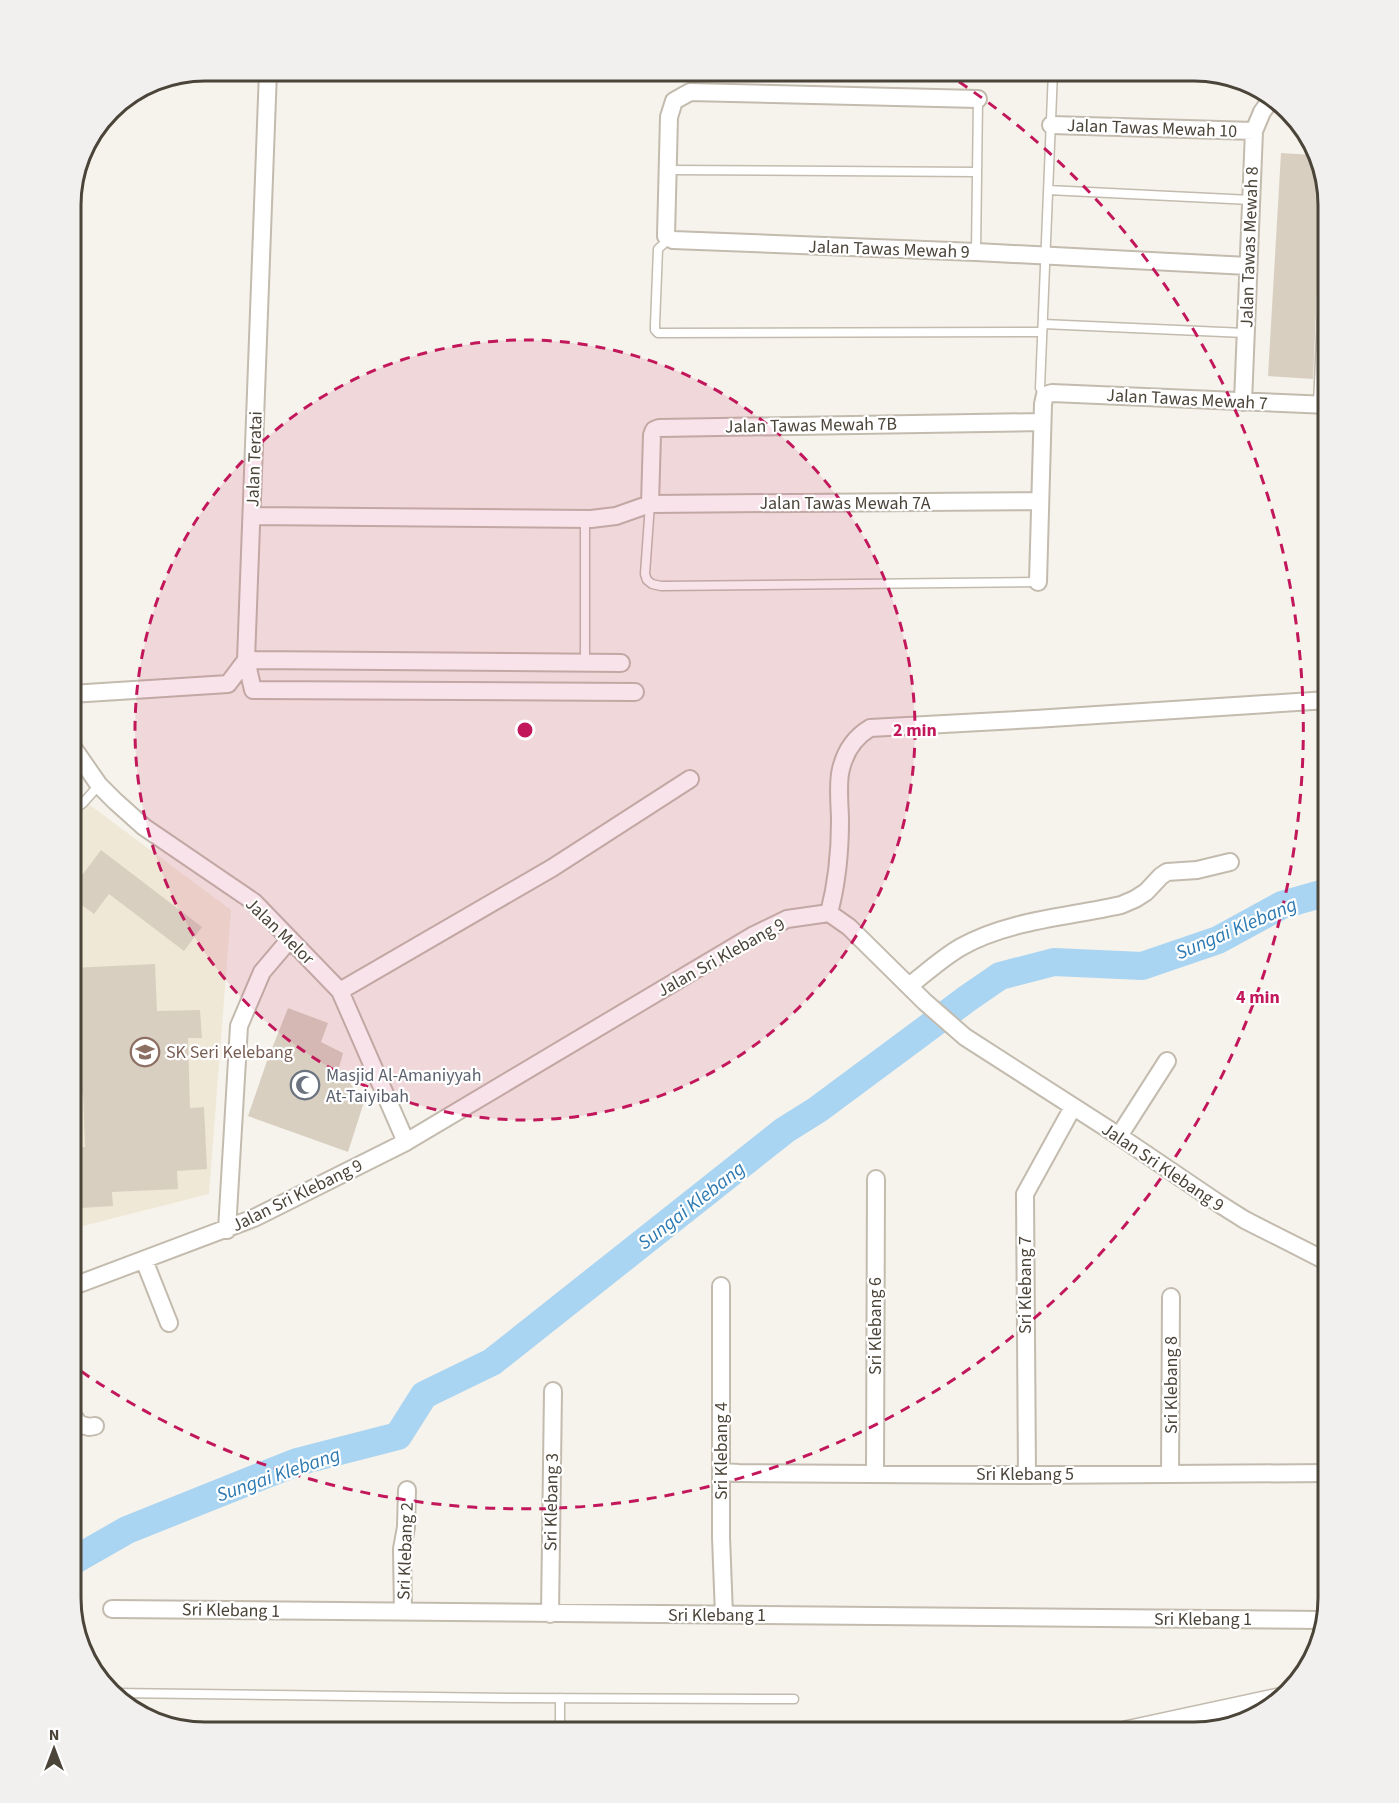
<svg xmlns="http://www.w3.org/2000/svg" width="1399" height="1803" viewBox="0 0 1399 1803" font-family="'Source Sans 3',sans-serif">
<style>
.education{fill:#efe8d6}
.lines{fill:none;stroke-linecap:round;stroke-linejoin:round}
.river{stroke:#a9d4f2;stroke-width:28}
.building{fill:#d8cfc1}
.service-casing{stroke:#c2bbae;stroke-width:11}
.minor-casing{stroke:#c2bbae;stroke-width:20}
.tertiary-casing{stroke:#c2bbae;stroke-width:24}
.service{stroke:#fff;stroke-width:8}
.minor{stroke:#fff;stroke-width:16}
.tertiary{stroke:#fff;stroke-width:21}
.ring{fill:none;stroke:#c2185b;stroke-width:3;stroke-dasharray:10 8}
.labels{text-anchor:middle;stroke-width:4.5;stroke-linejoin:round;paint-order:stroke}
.street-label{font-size:18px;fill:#4b4439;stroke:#fff}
.education-label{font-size:18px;fill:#785e54;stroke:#fff;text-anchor:start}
.worship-label{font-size:18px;fill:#5b616d;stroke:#fff;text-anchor:start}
.water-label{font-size:20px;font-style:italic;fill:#2e7ab2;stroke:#fff}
.rim{fill:none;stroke:#4b4439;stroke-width:3}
.centre{fill:#c2185b;stroke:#fff;stroke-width:3}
.ring-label{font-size:18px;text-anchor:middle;font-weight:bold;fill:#c2185b;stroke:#fff;stroke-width:4.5;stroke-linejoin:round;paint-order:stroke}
</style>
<rect width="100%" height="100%" fill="#f6f3ec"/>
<path class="education" d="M71 791 231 910 209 1194 71 1229Z"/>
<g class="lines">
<path class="river" d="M71 1562 127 1530 297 1462 398 1436 424 1395 492 1362 785 1130 817 1110 968 998 1000 976 1054 962 1142 966 1218 940 1282 905 1328 892"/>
</g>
<path class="building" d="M1281 153 1313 155 1324 189 1323 196 1321 201 1313 379 1268 376Z
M101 850 202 927 184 951 109 894 94 914 71 897V890Z
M155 964 157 1011 200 1010 202 1038H188L190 1108 204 1107 207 1169 177 1171 178 1189 112 1192 113 1206 81 1208 79 1147H85L83 1094H71V1066L82 1065 78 994 71 995V968Z
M288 1008 328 1023 321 1042 343 1053 339 1068 364 1102 348 1152 248 1116 267 1061Z"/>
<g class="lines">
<g class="service-casing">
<path id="service" d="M668 170 977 172
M1048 190 1251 200
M669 239 658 249 655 325V330L658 333 1042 332
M976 252 978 99
M1043 324 1245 333
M1045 395 1040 388 1053 71
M1318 405 1327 201
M650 504 645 574 647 580 652 584 661 586 1038 582
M585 519V662
M71 812 83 803 99 785
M114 1693 512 1698 794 1699
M560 1698V1732"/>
</g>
<g class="minor-casing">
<path id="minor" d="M268 71 246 660 253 690 635 692
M978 99 690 92 674 101 669 117 666 236 673 240 976 252 1248 266
M1051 125 1254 131
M1243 402 1254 131 1262 112 1272 98
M650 504 652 435 654 430 659 428 1042 422
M252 516 591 519 616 516 650 504 1040 501
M1038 582 1043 404 1045 395 1052 393 1328 405
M246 660 621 663
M71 694 228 684 246 660
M71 742 74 749 99 785 115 801 144 827 254 902 340 991 406 1142
M829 913C837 883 840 852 840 821 840 806 837 783 841 769 845 752 855 737 870 728L1035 719 1328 700
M909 986C926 973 942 958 961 947 1009 920 1068 917 1121 905L1135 899 1146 892 1161 876 1167 872 1197 870 1230 862
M340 991 552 868 690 779
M1119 1136 1167 1061
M227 1230 239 1026 262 972 290 939
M144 1260 169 1323
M721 1286V1537L724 1615
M71 1287 254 1218 406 1142 752 936 787 919 829 913 849 927 925 1002 965 1037 1119 1136 1218 1203 1245 1220 1328 1262
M71 1413 79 1424 89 1427 95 1426
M721 1472 739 1473 1027 1475 1328 1473
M875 1474 876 1179
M1170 1474 1171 1297
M1027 1475 1025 1194 1073 1107
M112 1609 1323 1620
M403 1612 402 1549 406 1527 407 1490
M550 1614 553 1391"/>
</g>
<g class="tertiary-casing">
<path id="tertiary" d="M1126 1732 1279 1699"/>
</g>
<use href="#service" class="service"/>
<use href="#minor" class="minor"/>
<use href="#tertiary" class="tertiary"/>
</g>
<circle cx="525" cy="730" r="390" fill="#c2185b" fill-opacity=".12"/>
<g class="ring">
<circle cx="525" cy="730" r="390"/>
<path d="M944 72A780 780 0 1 1 72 1365"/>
</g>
<defs>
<g id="school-ring" transform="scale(1.5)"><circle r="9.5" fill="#fff" stroke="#8d6e63" stroke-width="1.5"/><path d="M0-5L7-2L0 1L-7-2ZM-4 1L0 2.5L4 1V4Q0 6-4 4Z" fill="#8d6e63"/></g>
<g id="mosque-ring" transform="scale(1.5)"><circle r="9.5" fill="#fff" stroke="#6b7280" stroke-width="1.5"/><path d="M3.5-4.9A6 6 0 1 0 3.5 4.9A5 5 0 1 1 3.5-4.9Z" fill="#6b7280"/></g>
</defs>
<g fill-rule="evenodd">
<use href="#school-ring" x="145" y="1052"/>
<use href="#mosque-ring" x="305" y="1085"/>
</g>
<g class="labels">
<g class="street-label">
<text transform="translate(1152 128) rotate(2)" y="6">Jalan Tawas Mewah 10</text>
<text transform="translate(1249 247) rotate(-88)" y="6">Jalan Tawas Mewah 8</text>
<text transform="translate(889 249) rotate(2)" y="6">Jalan Tawas Mewah 9</text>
<text transform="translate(1187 399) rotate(3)" y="6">Jalan Tawas Mewah 7</text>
<text transform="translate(811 425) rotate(-1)" y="6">Jalan Tawas Mewah 7B</text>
<text transform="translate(254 459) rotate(-88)" y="6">Jalan Teratai</text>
<text x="845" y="509">Jalan Tawas Mewah 7A</text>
<text transform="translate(280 931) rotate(44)" y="6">Jalan Melor</text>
<text transform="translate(721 957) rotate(-29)" y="6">Jalan Sri Klebang 9</text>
<text transform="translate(1163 1167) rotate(34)" y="6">Jalan Sri Klebang 9</text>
<text transform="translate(297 1195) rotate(-26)" y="6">Jalan Sri Klebang 9</text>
<text transform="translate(1025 1285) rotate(-90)" y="6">Sri Klebang 7</text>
<text transform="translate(875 1326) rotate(-90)" y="6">Sri Klebang 6</text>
<text transform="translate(1171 1385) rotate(-90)" y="6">Sri Klebang 8</text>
<text transform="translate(721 1451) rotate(-90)" y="6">Sri Klebang 4</text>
<text x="1025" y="1480">Sri Klebang 5</text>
<text transform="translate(551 1502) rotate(-89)" y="6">Sri Klebang 3</text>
<text transform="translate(405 1551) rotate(-88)" y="6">Sri Klebang 2</text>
<text transform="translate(231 1610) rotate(1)" y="6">Sri Klebang 1</text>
<text x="717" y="1621">Sri Klebang 1</text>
<text x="1203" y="1625">Sri Klebang 1</text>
</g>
<g class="education-label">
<text x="166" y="1058">SK Seri Kelebang</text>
</g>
<g class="worship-label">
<text x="326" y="1081">Masjid Al-Amaniyyah<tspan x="326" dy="21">At-Taiyibah</tspan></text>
</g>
<g class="water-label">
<text transform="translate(1236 928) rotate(-23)" y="7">Sungai Klebang</text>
<text transform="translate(691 1205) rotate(-38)" y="7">Sungai Klebang</text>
<text transform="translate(278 1474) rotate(-19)" y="7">Sungai Klebang</text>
</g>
</g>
<path d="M0 0H1399V1803H0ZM205 81H1194A124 124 0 0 1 1318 205V1598A124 124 0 0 1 1194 1722H205A124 124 0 0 1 81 1598V205A124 124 0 0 1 205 81Z" fill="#f1f0ef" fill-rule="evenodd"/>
<path class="rim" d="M205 81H1194A124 124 0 0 1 1318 205V1598A124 124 0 0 1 1194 1722H205A124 124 0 0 1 81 1598V205A124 124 0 0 1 205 81Z"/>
<circle cx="525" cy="730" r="9" class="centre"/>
<g class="ring-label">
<text x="915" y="736">2 min</text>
<text x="1258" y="1003">4 min</text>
</g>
<g transform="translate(54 1749)" stroke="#ffffff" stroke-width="4.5" paint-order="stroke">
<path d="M0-4.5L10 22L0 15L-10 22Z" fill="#4b4439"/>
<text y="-9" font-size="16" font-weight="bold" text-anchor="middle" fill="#4b4439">N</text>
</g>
</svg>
